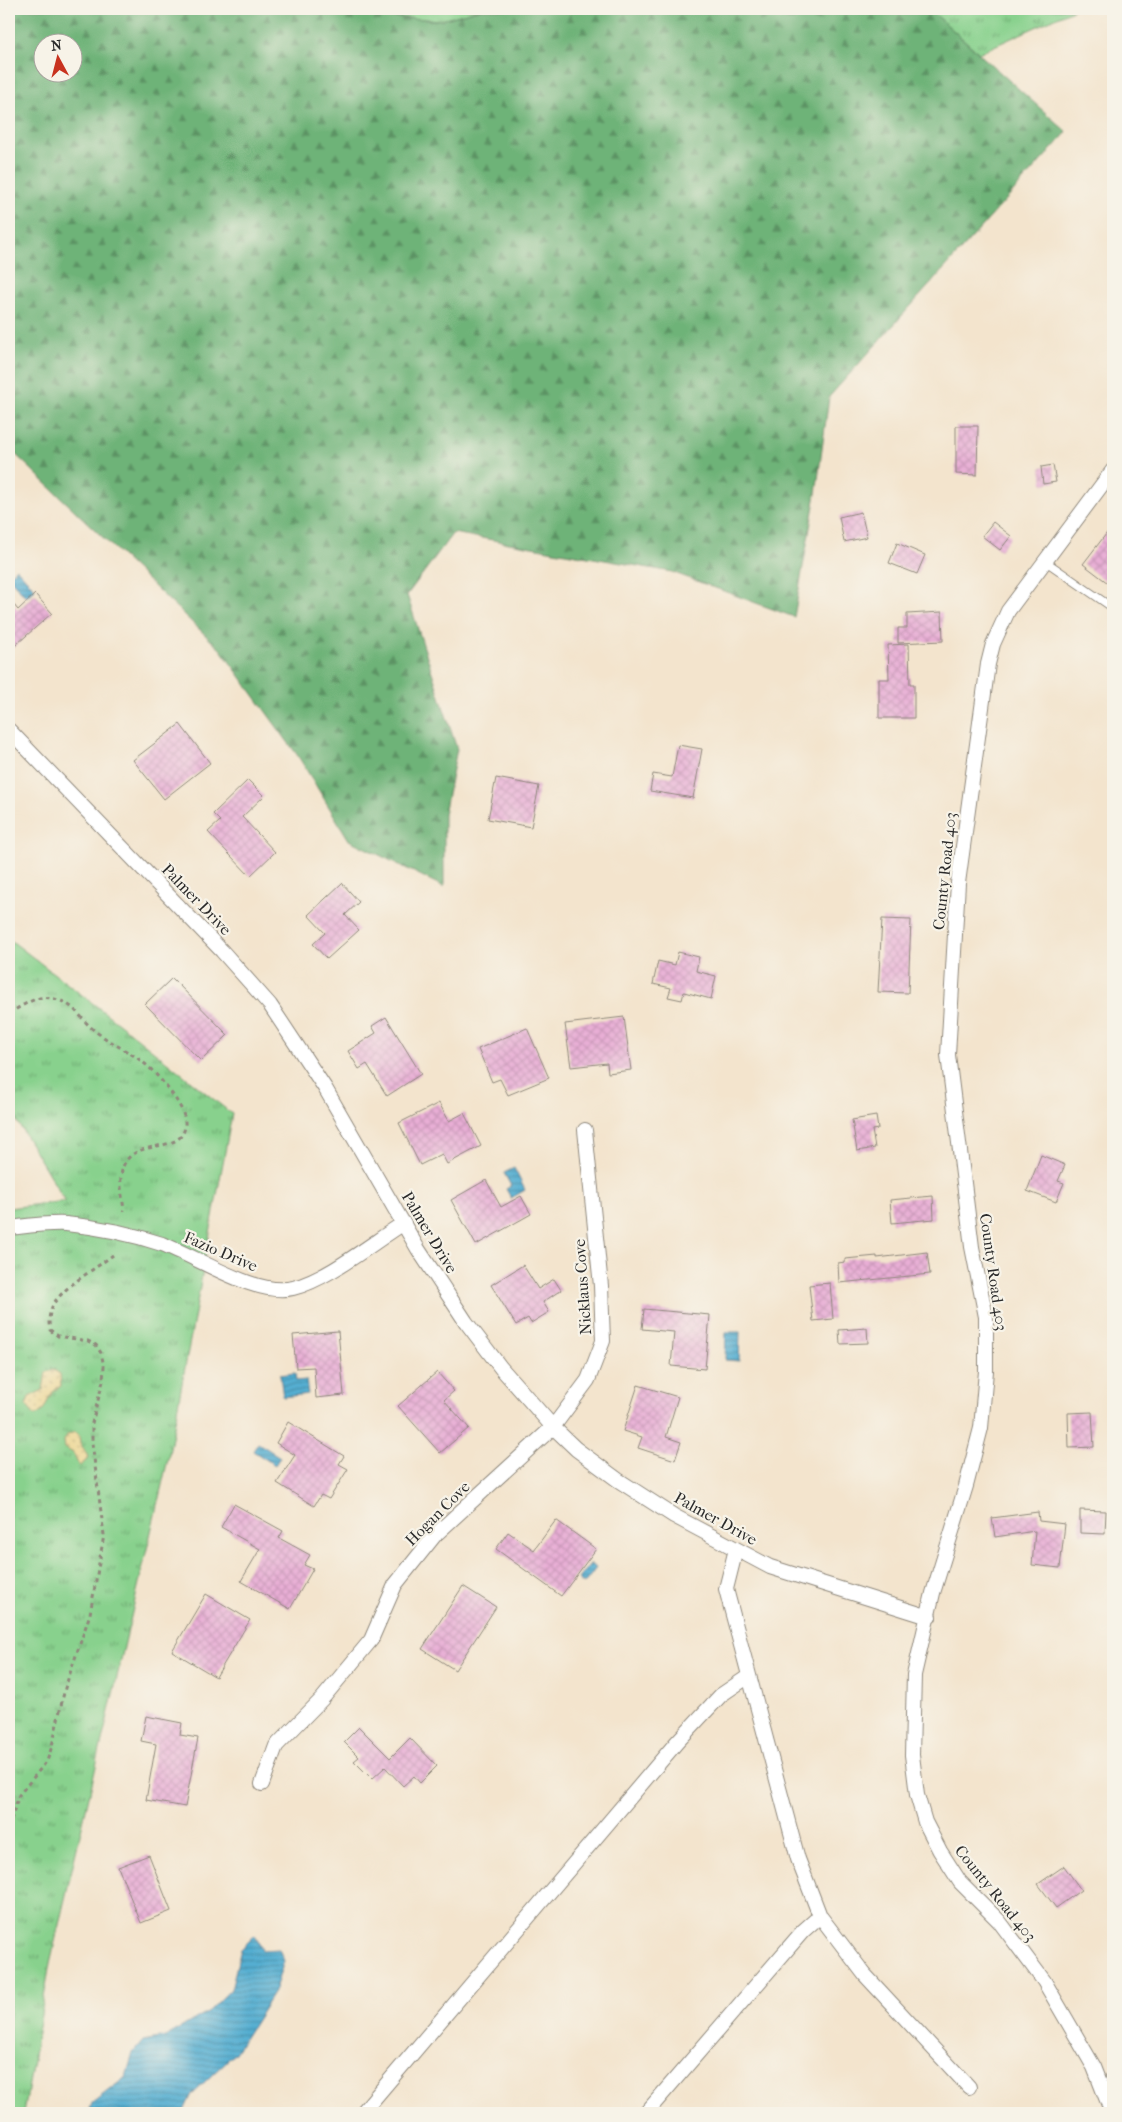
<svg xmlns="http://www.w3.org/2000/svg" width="1122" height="2122" viewBox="0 0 1122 2122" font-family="'IM FELL French Canon',serif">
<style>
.grass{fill:url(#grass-tufts);stroke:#5a7e5c}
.forest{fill:url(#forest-firs);stroke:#4c6f52;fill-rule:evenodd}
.sand{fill:url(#sand-dots);stroke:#8c8264}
.water{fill:url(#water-rules);stroke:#406c7e}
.building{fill:url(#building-cross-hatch)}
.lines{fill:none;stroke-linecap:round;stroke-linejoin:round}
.service-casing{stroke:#8f887c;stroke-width:9}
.minor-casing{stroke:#8f887c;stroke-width:16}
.path{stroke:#8f887c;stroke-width:3;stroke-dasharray:4 4;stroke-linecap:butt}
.service{stroke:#fff;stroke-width:7}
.minor{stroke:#fff;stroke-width:14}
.labels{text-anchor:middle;stroke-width:4.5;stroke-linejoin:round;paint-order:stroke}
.street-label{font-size:16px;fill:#2b2b2b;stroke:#f7f3e8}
</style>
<defs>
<pattern id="grass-tufts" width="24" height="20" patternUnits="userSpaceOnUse" patternTransform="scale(1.25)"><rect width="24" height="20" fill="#88d18d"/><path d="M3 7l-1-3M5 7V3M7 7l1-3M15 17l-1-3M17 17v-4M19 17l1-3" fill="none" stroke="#6faa73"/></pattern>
<pattern id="forest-firs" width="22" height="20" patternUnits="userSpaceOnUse" patternTransform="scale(1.25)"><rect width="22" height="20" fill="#6eb378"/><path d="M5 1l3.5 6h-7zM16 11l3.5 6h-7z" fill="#5b9263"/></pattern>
<pattern id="sand-dots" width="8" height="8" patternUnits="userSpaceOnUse" patternTransform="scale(1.25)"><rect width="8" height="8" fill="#eeda9e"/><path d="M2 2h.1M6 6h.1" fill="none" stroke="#cb8" stroke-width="1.8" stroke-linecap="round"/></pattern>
<pattern id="water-rules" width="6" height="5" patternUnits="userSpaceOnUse" patternTransform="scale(1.25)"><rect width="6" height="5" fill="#54aed1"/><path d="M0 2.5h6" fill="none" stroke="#468eaa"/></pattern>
<pattern id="building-cross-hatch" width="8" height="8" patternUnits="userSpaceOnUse" patternTransform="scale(1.25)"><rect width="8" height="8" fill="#e8aed5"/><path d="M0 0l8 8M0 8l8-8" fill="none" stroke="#c796b7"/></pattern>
</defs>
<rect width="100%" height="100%" fill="#f7f3e8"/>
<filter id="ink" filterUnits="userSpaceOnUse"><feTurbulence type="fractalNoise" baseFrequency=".02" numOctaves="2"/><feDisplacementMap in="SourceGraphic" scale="10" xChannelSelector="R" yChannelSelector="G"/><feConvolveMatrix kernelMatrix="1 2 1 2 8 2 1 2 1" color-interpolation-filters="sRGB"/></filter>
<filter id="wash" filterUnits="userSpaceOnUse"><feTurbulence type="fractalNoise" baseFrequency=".0096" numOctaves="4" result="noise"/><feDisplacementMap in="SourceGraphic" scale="20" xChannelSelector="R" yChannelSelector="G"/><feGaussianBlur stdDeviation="1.12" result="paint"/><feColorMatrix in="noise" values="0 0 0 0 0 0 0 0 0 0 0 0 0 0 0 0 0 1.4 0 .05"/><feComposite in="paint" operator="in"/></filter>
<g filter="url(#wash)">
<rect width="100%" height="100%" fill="#f3e4cd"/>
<path class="grass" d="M344 9H480L442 20 347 15Z
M929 9H1075L979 53Z
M9 939 121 1025 232 1114 168 1459 50 1963 24 2113H9V1208L65 1201 9 1108Z"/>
<path class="forest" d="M9 9H344L347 15 442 20 481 9H929L1067 132 829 397 816 494 794 617 672 572 453 533 407 595 457 749 444 814V887L349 840 298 756 221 650 9 448ZM42 42H72V72H42Z"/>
<path class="sand" d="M54 1370 60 1374 61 1386C43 1396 51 1408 35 1416L26 1405 29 1397 43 1390 46 1372Z
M74 1432 79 1435 80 1443 88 1457 85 1462 79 1466 73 1453 65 1448 64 1441 67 1435Z"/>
<path class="water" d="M16 568 35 589 26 597 9 577Z
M514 1168 525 1190 511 1198 506 1189 511 1186 504 1173Z
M726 1332H740L739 1361 725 1360Z
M295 1373 296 1381 306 1380 308 1394 283 1397 280 1375Z
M258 1443 280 1457 275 1465 253 1451Z
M590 1564 596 1568 584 1584 578 1579Z
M255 1935 262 1950 279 1949 284 1961 274 1992 235 2053 192 2094 183 2113H89L92 2103 126 2077 133 2053 143 2041 165 2037 209 2011 231 1989 241 1949Z"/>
<g id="blocks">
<path class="building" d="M956 426H978L977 475 956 474Z
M1053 465 1056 482 1043 484 1041 467Z
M861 512 867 537 844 542 839 517Z
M993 522 1011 536 1000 550 982 536Z
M1113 525V576L1108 583 1083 564Z
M897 543 925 555 917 574 889 563Z
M35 594 52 613 9 651V599L18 610Z
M942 612 943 641 898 643V628H907V614Z
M909 644 910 684H914V718H879V679H889L888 645Z
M180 724 210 763 164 799 133 760Z
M678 745 702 749 693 798 650 791 653 774 672 777Z
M496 778 539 786 531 827 488 819Z
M248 780 264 796 242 817 275 852 250 876 208 832 220 821 213 814Z
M342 883 359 902 345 915 359 930 327 959 313 944 325 933 308 915Z
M882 919 911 920 908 993 878 992Z
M678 952 699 957 696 971 716 976 711 999 684 992 682 1000 668 997 671 988 653 984 658 961 675 965Z
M172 978 228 1035 201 1061 145 1004Z
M386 1017 421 1074 387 1096 367 1064 359 1069 348 1051 376 1033 372 1026Z
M624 1017 631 1070 608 1073 607 1063 571 1067 565 1024Z
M527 1028 549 1078 508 1095 500 1079 492 1082 478 1049Z
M439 1103 449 1121 464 1113 481 1146 447 1164 442 1154 420 1165 399 1123Z
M876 1116 878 1129 872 1130 875 1148 857 1151 852 1120Z
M1041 1155 1065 1165 1058 1181 1064 1183 1056 1202 1027 1191Z
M486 1180 501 1207 521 1196 531 1214 476 1245 451 1200Z
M933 1196 934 1219 892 1223 890 1200Z
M927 1252 930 1274 839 1283 838 1263 845 1262V1259L877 1256V1258Z
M523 1265 538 1289 554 1279 561 1290 543 1302 549 1312 531 1323 528 1318 516 1325 491 1285Z
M830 1283 833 1319 813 1321 809 1285Z
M644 1309 710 1315 705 1369 671 1366 674 1332 642 1329Z
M867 1328 868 1343 840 1344 839 1330Z
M338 1331 344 1395 316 1398 314 1367 296 1368 293 1335Z
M437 1372 454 1391 444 1400 469 1428 440 1453 398 1406Z
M638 1385 678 1397 666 1437 681 1442 675 1460 638 1448 642 1437 623 1431Z
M1092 1412 1094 1447 1069 1448 1068 1413Z
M288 1422 344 1456 339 1464 348 1469 329 1499 321 1495 314 1506 277 1483 295 1455 276 1443Z
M234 1504 283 1531 279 1538 310 1555 304 1565 313 1569 290 1609 241 1581 260 1549 221 1527Z
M1080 1510 1106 1511 1105 1534 1080 1533Z
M1038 1512 1039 1521 1065 1524 1060 1568 1032 1565 1035 1531 995 1537 992 1518Z
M556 1520 596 1549 561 1596 496 1549 508 1532 534 1550Z
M463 1586 496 1607 455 1670 422 1649Z
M206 1594 250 1620 216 1677 172 1651Z
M146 1716 182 1723 180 1735 198 1738 185 1807 146 1800 156 1744 141 1741Z
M359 1727 390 1758 410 1738 437 1766 420 1783 414 1776 403 1786 385 1767 372 1779 354 1761 359 1757 344 1742Z
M149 1855 171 1911 141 1923 118 1867Z
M1064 1866 1081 1890 1056 1908 1038 1884Z"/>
</g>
</g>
<g filter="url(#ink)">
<use href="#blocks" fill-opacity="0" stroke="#8f887c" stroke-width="1"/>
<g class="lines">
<g class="service-casing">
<path id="service" d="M1045 561 1113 608"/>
</g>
<g class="minor-casing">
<path id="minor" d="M9 730 222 951 270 1005 325 1088 418 1249 466 1322 501 1368 553 1427 576 1449 618 1480 674 1516 770 1567 929 1617
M9 1228C27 1226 47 1223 66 1224 97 1227 132 1234 162 1244 198 1257 256 1297 293 1288 327 1280 372 1243 404 1223
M736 1549 726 1589 798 1859 820 1916 865 1975 969 2087
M262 1784 276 1746 322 1699 371 1640 395 1585 435 1535 553 1427 588 1380 603 1341 601 1286 585 1130
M362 2113 677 1742 721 1695 749 1676
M646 2113 803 1931 820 1916
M1112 2113 1094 2067 1044 1981 999 1921 960 1882 940 1851 925 1822 917 1795 912 1755 914 1675 933 1593 966 1486 981 1428 986 1371V1317L972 1247 948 1055 958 883 988 664 993 644 1008 611 1113 470"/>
</g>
<path class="path" d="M9 1013C21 1007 36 995 50 998 75 1002 78 1017 95 1031 108 1041 122 1048 136 1057 152 1068 164 1083 175 1098 180 1106 186 1116 185 1126 182 1158 124 1133 121 1177 120 1188 123 1200 124 1211
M9 1836 11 1820 19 1795 47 1761 52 1746 65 1688 90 1614 104 1535 92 1443V1423L103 1381 104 1366 101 1353 96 1345 88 1341 58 1336 50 1330C48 1321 49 1312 54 1303 66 1285 95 1269 113 1255"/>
<use href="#service" class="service"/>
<use href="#minor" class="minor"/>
</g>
</g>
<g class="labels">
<g class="street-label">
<text transform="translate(944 871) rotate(-84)" y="6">County Road 403</text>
<text transform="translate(197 899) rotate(46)" y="6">Palmer Drive</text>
<text transform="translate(430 1232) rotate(59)" y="6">Palmer Drive</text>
<text transform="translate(221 1251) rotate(23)" y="6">Fazio Drive</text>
<text transform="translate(994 1272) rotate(82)" y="6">County Road 403</text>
<text transform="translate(582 1287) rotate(-94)" y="6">Nicklaus Cove</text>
<text transform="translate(437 1513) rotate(-45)" y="6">Hogan Cove</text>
<text transform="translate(716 1518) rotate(29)" y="6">Palmer Drive</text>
<text transform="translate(996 1893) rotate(51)" y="6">County Road 403</text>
</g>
</g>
<rect width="1122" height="2122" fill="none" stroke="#f7f3e8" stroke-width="30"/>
<g transform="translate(58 58) rotate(353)"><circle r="24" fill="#f7f3e8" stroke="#a5a39c"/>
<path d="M0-4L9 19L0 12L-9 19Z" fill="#c8321e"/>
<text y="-8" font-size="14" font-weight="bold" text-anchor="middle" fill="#2b2b2b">N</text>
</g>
</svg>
